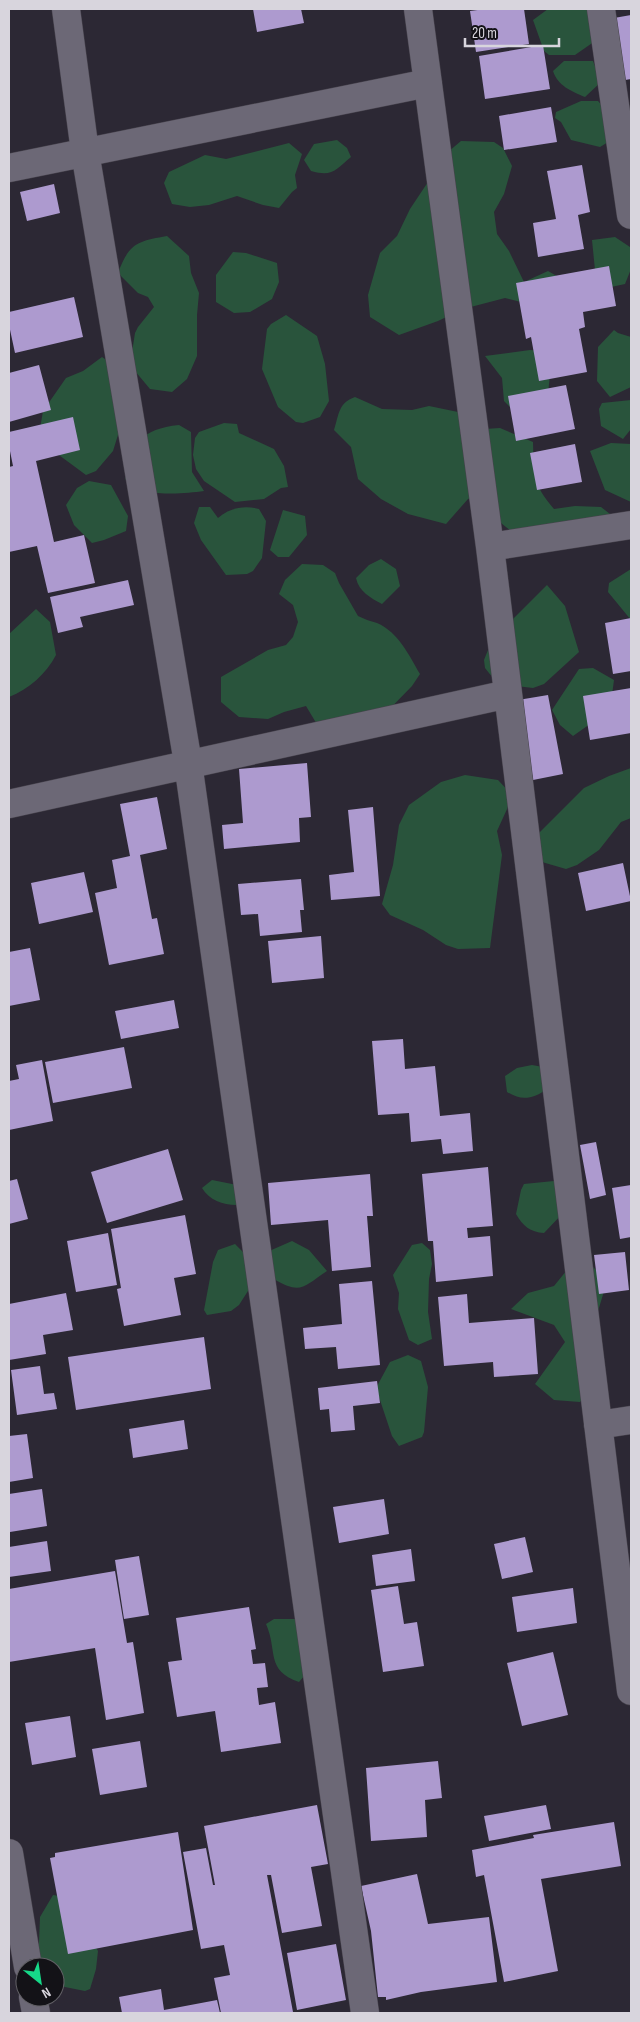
<svg xmlns="http://www.w3.org/2000/svg" width="640" height="2022" viewBox="0 0 640 2022" font-family="'Sofia Sans Condensed',sans-serif">
<style>
.green{fill:#29543c}
.building{fill:#ad9acf}
.lines{fill:none;stroke-linecap:round;stroke-linejoin:round}
.minor-casing{stroke:#47434d;stroke-width:29}
.minor{stroke:#6c6876;stroke-width:28}
</style>
<rect width="100%" height="100%" fill="#2c2834"/>
<path class="green" d="M548 9H587L597 19 598 39 575 55H549L544 51 533 20Z
M564 61H593L601 82 585 97C571 91 558 86 553 71Z
M581 101H598L609 113 618 136 600 147 571 140 561 122 555 118 556 112Z
M337 140 347 148 351 157C335 170 333 177 311 171L304 160 314 144Z
M461 141 494 142 503 148 512 166 504 194 494 212 497 234 509 251 524 282 548 271 569 283 533 305 505 298 463 309 438 321 399 335 370 317 368 295 380 253 397 236 410 209 448 152Z
M289 143 302 154 295 175 297 188 292 192 279 208 263 205 237 196 209 205 190 207 172 204 164 183 169 172 205 155 226 159Z
M167 236 189 256 191 273 199 293 197 315V356L187 379 172 392 150 389 130 365 135 333 138 327 154 307 148 297 138 293 118 273C129 243 138 241 167 236Z
M615 237 630 247 631 269 625 284 597 290 592 240Z
M233 252 246 253 277 263 279 282 272 299 250 312 234 313 216 302V275Z
M286 315 317 336 325 364 329 401 320 417 303 423 296 422 278 407 262 369 267 329 271 324Z
M614 330 618 333 631 337V387L610 397 597 381 598 347Z
M530 350 541 351 551 365 548 394 516 413 504 401 502 378 485 356Z
M102 357 122 371 131 393 113 451 96 471 86 475 48 447 40 429 43 411 66 378 83 371Z
M355 397 382 409 412 410 429 406 458 412 470 430 500 428 533 442C534 475 532 483 554 509L575 506 601 507 619 521 511 531 501 523 479 495 468 499 446 524 408 514 381 499 358 479 351 447 334 430C339 415 338 403 355 397Z
M631 400V429L623 439 601 426 599 409 602 403Z
M224 423 237 424 239 433 274 449 284 466 288 487 281 488 264 499 235 502 204 481 196 469 193 455 195 438 199 432Z
M179 425 191 432 192 472 204 491C181 494 142 498 125 479 133 443 141 429 179 425Z
M611 443 631 444V502L605 490 590 451Z
M89 481 111 485 128 516 126 531 104 540 92 543 74 525 66 505 77 488Z
M199 507H210L218 518C229 508 244 505 259 509L266 521 262 558 253 571 247 574 226 575 201 540 194 523Z
M283 510 305 516 307 535 289 557H278L270 550Z
M381 559 396 569 400 586 382 604C371 598 359 592 356 578L369 565Z
M302 564 323 565 335 573 339 583 358 616C364 619 370 621 377 623 398 632 409 655 420 674L412 686 373 726 321 731 306 706 284 712 268 719 239 717 221 702V677L268 650 286 645 293 637 298 622 293 605 279 594 285 580Z
M631 569V620L608 592 609 583Z
M547 585 565 606 579 652 544 684 533 688 507 685 493 678 485 668 484 660 492 640Z
M36 609 50 622 56 655C46 674 29 689 9 697V634Z
M593 668 614 680 610 710 573 736 560 725 552 710 579 669Z
M631 768V818L621 822 599 850 577 865 566 869 535 860 537 835 584 788 609 776Z
M465 775 498 780 513 796 497 831 502 855 490 948 458 949 446 945 423 930 390 915 382 904 393 865 399 825 409 805 441 782Z
M532 1065 543 1067 548 1089C533 1098 523 1102 507 1092L505 1076 517 1068Z
M212 1180 237 1185 240 1205C225 1206 210 1201 202 1188Z
M554 1181 562 1186 564 1212 544 1233C530 1232 523 1226 516 1214L521 1190 524 1184Z
M292 1241 309 1250 327 1271C303 1287 301 1295 274 1279L267 1252Z
M422 1243 430 1250 432 1264 429 1279 428 1312 432 1339 418 1345 409 1340 398 1309 399 1293 393 1275 412 1245Z
M235 1244 245 1254 255 1280 239 1305 231 1311 207 1315 204 1310 213 1262 218 1250Z
M580 1254 602 1276 605 1288 595 1321 589 1391 580 1402 554 1400 535 1384 565 1342 554 1325 511 1309 528 1293 554 1286Z
M408 1355 421 1361 428 1387 424 1432 422 1437 399 1446 392 1436 376 1388 390 1362Z
M274 1619H296L317 1661 299 1682C265 1670 278 1651 266 1624Z
M53 1895 67 1897 98 1951 96 1969 90 1989 85 1991 55 1985V1967H38L40 1917Z"/>
<path class="building" d="M253 9H301L304 23 257 32Z
M485 9H524L529 44 476 52 470 11Z
M631 15V79L625 80 614 18Z
M543 45 550 89 485 99 479 56Z
M551 107 557 142 504 150 499 116Z
M582 165 590 212 578 215 584 249 538 257 533 223 556 219 547 171Z
M54 184 60 213 27 221 20 192Z
M609 266 616 306 583 312 585 327 579 329 587 372 539 381 531 337 526 339 516 283Z
M74 297 83 337 15 353 9 325V312Z
M39 365 51 410 9 422V373Z
M566 385 575 429 516 441 508 396Z
M73 417 80 450 36 461 54 542 84 535 95 583 48 593 37 546 9 552V467L13 466 9 446V432Z
M575 444 582 482 537 490 530 453Z
M128 580 134 605 80 617 83 627 58 633 50 597Z
M631 618V671L613 674 605 623Z
M631 688V733L590 740 583 696Z
M548 695 563 774 533 780 518 700Z
M307 763 311 817 299 818 300 842 224 849 222 825 243 823 239 769Z
M157 797 167 849 140 855 152 919 157 918 164 954 109 965 95 893 117 888 112 860 130 856 120 804Z
M373 807 380 896 331 900 329 875 354 872 348 810Z
M623 863 631 901 586 911 578 873Z
M84 872 93 912 39 924 31 883Z
M301 879 304 910H300L302 932 260 936 258 914 241 915 238 884Z
M321 936 324 978 272 983 268 941Z
M30 948 40 1000 9 1006V952Z
M174 1000 179 1028 121 1039 115 1011Z
M403 1039 405 1069 435 1066 440 1116 470 1113 473 1151 443 1154 441 1139 411 1142 409 1113 378 1115 372 1041Z
M124 1047 132 1088 53 1103 45 1062Z
M42 1060 53 1121 9 1130V1081L19 1079 16 1065Z
M596 1142 606 1195 590 1199 580 1145Z
M168 1149 183 1200 107 1223 91 1172Z
M488 1167 493 1226 467 1228 468 1238 490 1236 493 1276 436 1282 433 1241H428L422 1174Z
M370 1174 373 1216H367L371 1267 332 1271 328 1220 271 1225 268 1183Z
M17 1179 28 1219 9 1224V1181Z
M631 1185V1237L620 1239 612 1188Z
M185 1215 196 1274 174 1278 181 1315 124 1326 117 1289 121 1288 111 1229Z
M108 1233 117 1285 76 1292 67 1241Z
M625 1252 629 1290 599 1294 594 1255Z
M372 1281 380 1365 338 1369 336 1347 305 1349 303 1328 342 1324 339 1284Z
M66 1293 73 1330 43 1335 46 1354 9 1360V1304Z
M467 1294 469 1323 534 1318 538 1374 494 1377 493 1362 444 1366 438 1297Z
M204 1337 211 1389 76 1410 68 1357Z
M40 1366 44 1394 54 1393 57 1409 17 1415 11 1370Z
M377 1381 380 1403 353 1406 355 1430 331 1432 329 1409 320 1410 318 1388Z
M184 1420 188 1449 133 1458 129 1429Z
M27 1434 33 1478 9 1482V1436Z
M42 1489 47 1526 10 1532 9 1494Z
M384 1499 389 1534 339 1543 333 1507Z
M525 1537 533 1572 502 1579 494 1544Z
M47 1541 51 1571 9 1577V1547Z
M411 1549 415 1581 376 1586 372 1555Z
M139 1556 149 1615 124 1619 115 1560Z
M115 1571 127 1643 133 1642 144 1713 106 1720 95 1648 9 1662V1589Z
M398 1586 404 1624 417 1622 424 1666 383 1672 371 1590Z
M573 1588 577 1623 517 1632 512 1597Z
M249 1607 256 1649 251 1650 253 1664 265 1663 268 1687 257 1688 259 1705 275 1702 281 1743 221 1752 215 1711 177 1717 168 1662 182 1660 176 1618Z
M553 1652 568 1715 522 1726 507 1663Z
M70 1716 76 1757 32 1765 25 1723Z
M140 1741 147 1787 100 1795 92 1749Z
M438 1761 442 1798 425 1800 427 1837 371 1841 366 1768Z
M317 1805 328 1864 311 1867 322 1926 282 1933 271 1875H267L293 2012 221 2013 214 1978 230 1975 224 1945 201 1949 183 1852 206 1848 213 1885H215L204 1826Z
M546 1805 551 1829 489 1841 484 1816Z
M614 1822 621 1866 541 1879 558 1971 504 1982 484 1875 476 1877 472 1850 534 1838 533 1835Z
M178 1832 193 1930 68 1954 50 1858 55 1857V1853Z
M417 1874 428 1924 489 1917 497 1982 421 1992 386 2000V1997H378L371 1931 361 1886Z
M336 1944 346 2000 297 2010 287 1953Z
M161 1989 164 2010 217 2000 220 2013H122L119 1997Z"/>
<g class="lines">
<g class="minor-casing">
<path id="minor" d="M66 9 85 152 188 763 365 2013
M418 9 490 547 631 1691
M601 9 631 215
M9 168 428 83
M490 547 631 525
M9 804 508 694
M598 1425 631 1420
M9 1853 28 1967
M33 1997 36 2013"/>
</g>
<use href="#minor" class="minor"/>
</g>
<rect width="640" height="2022" fill="none" stroke="#d8d5dd" stroke-width="20"/>
<g transform="translate(40 1982) rotate(150)"><circle r="24" fill="#131217" stroke="#626066"/>
<path d="M0-4L9 19L0 12L-9 19Z" fill="#16d989"/>
<text y="-8" font-size="14" font-weight="bold" text-anchor="middle" fill="#d8d5dd">N</text>
</g>
<path d="M465 38v8h94v-8" fill="none" stroke="#d8d5dd" stroke-width="2.5"/>
<text x="472" y="38" font-size="15" fill="#d8d5dd" stroke="#131217" stroke-width="4" paint-order="stroke">20 m</text>
</svg>
